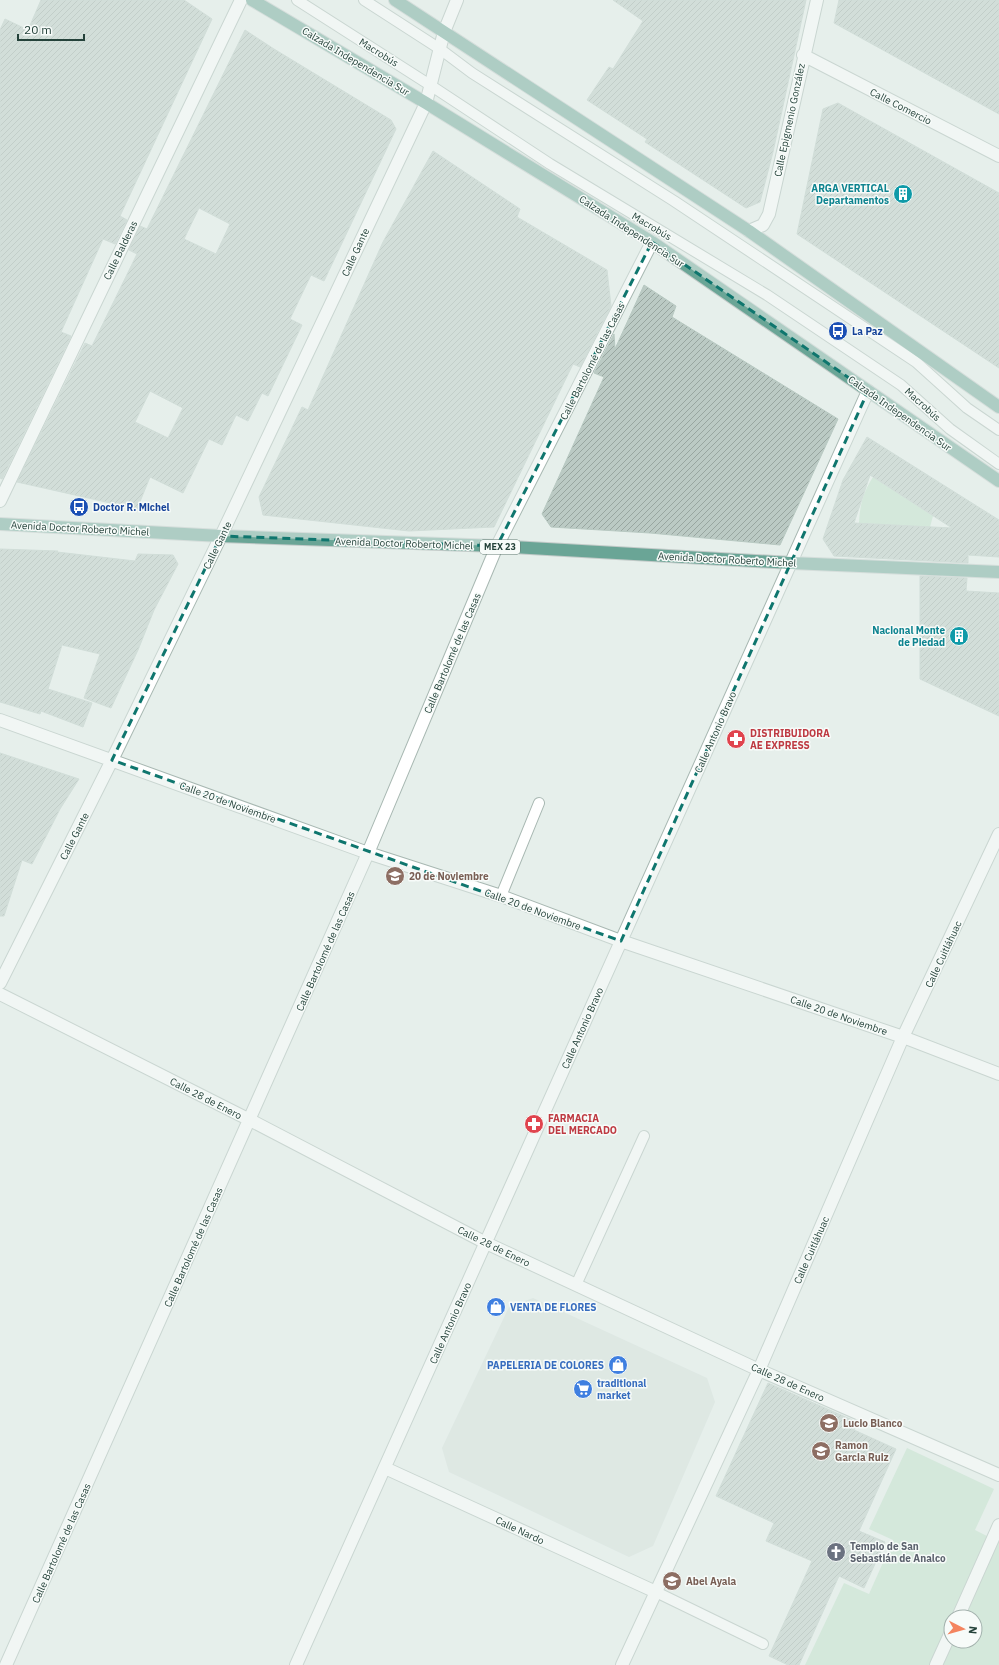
<svg xmlns="http://www.w3.org/2000/svg" width="999" height="1665" viewBox="0 0 999 1665" font-family="'IBM Plex Sans',sans-serif">
<style>
.built{fill:#d4dfda}
.green{fill:#bfe0c8;fill-rule:evenodd}
.building{fill:url(#building-hatch);stroke:#b8c9c2;fill-rule:evenodd}
.lines{fill:none;stroke-linecap:round;stroke-linejoin:round}
.service-casing{stroke:#a8b8b2;stroke-width:12}
.pedestrian-casing{stroke:#a8b8b2;stroke-width:14}
.minor-casing{stroke:#a8b8b2;stroke-width:14}
.primary-casing{stroke:#c2cac8;stroke-width:14}
.service{stroke:#fff;stroke-width:10}
.pedestrian{stroke:#fff;stroke-width:12}
.minor{stroke:#fff;stroke-width:12}
.primary{stroke:#6aa596;stroke-width:12}
.marked{fill:none;stroke:#0f766e;stroke-width:3;stroke-dasharray:8 5;stroke-linejoin:round}
.labels{text-anchor:middle;stroke-width:3;stroke-linejoin:round;paint-order:stroke}
.shield{fill:#f7fbf9;stroke:#637a73;stroke-width:1}
.shield-label{font-size:9px;font-weight:bold;fill:#24423a}
.street-label{font-size:10px;fill:#24423a;stroke:#f7fbf9}
.culture-label{font-size:10px;font-weight:bold;fill:#0d838f;stroke:#f7fbf9;text-anchor:end}
.transit-label{font-size:10px;font-weight:bold;fill:#164399;stroke:#f7fbf9;text-anchor:start}
.health-label{font-size:10px;font-weight:bold;fill:#be3a42;stroke:#f7fbf9;text-anchor:start}
.education-label{font-size:10px;font-weight:bold;fill:#785e54;stroke:#f7fbf9;text-anchor:start}
.shop-label{font-size:10px;font-weight:bold;fill:#366cbe;stroke:#f7fbf9;text-anchor:start}
.worship-label{font-size:10px;font-weight:bold;fill:#5b616d;stroke:#f7fbf9;text-anchor:start}
</style>
<defs>
<pattern id="building-hatch" width="6" height="6" patternUnits="userSpaceOnUse"><rect width="6" height="6" fill="#bbcac4"/><path d="M-1 1l2-2M0 6l6-6M5 7l2-2" fill="none" stroke="#98a6a0"/></pattern>
</defs>
<rect width="100%" height="100%" fill="#e6efeb"/>
<path class="built" d="M533 1298 707 1378 715 1402 653 1546 629 1557 449 1472 442 1448 509 1307Z"/>
<path class="green" d="M873 477 933 516 930 527 859 523C860 504 863 493 873 477Z
M907 1448 994 1489 975 1530 999 1542V1665H805L844 1583 869 1594 893 1540 869 1529ZM951 1617H975V1641H951Z"/>
<path class="building" d="M41 0H184L212 19 120 216 127 220 115 244 103 239 61 332 71 336 2 479 0 478V30L5 19 28 30Z
M613 0H806L773 152 760 202 746 208 645 142 647 139 587 100 609 67 613 69 643 21Z
M839 0H999V114L834 23Z
M245 30 274 49 391 120 396 129 324 281 311 275 290 319 302 325 268 396 262 393 248 421 236 415 222 445 209 439 183 493 150 477 137 509 17 482 85 343 92 346 137 254 129 250 140 226 147 229ZM199 208 230 224 216 254 184 239ZM150 391 183 408 168 438 135 422Z
M838 103 999 193V368L797 234 823 109Z
M433 151 520 209 517 217 607 270 611 306 580 367 573 364 494 527 409 531 263 515 259 497 302 407 308 410 383 242Z
M644 285 676 306 672 317 838 419 780 545 650 533 551 527 542 514 604 377 594 373 614 334 615 349Z
M867 437 999 520V557L968 555V563L834 556 823 539 843 480ZM870 475 952 528 854 523Z
M0 549 58 551 57 552 135 561 138 554 173 555 178 564 154 610 138 650 111 708 84 698 100 654 62 645 48 689 92 703 83 727 41 711 40 714 0 702Z
M920 576 967 578 966 591 999 593V716L920 679Z
M0 753 79 779 60 809 32 864 22 860 4 916H0Z
M768 1383 857 1422 854 1430 896 1449 859 1531 885 1542 864 1588 839 1576 799 1665H788L769 1656 812 1561 766 1541 774 1523 716 1496Z"/>
<g class="lines">
<g class="service-casing">
<path id="service" d="M297 0 430 85 550 164 767 295 901 385 950 429 999 464
M364 0 440 49 472 73 674 201 916 362 967 408 999 430
M501 896 539 803
M576 1285 644 1136
M656 1592 763 1644"/>
</g>
<g class="pedestrian-casing">
<path id="pedestrian" d="M759 1370 999 1475
M958 1617 999 1525
M936 1665 951 1632"/>
</g>
<g class="minor-casing">
<path id="minor" d="M803 55 999 156
M749 231 763 225 769 214 817 0
M0 501 241 0
M0 720 368 853 501 896 621 941 903 1037 999 1074
M0 983 112 760 221 536 426 103 444 32 457 0
M0 994 250 1120 486 1243 759 1370
M385 1468 656 1592
M6 1665 368 853 497 546 652 242
M296 1665 868 391
M622 1665 759 1370 903 1037 999 834"/>
</g>
<g class="primary-casing">
<path id="primary" d="M252 0 426 103 652 242 999 481
M395 0 749 231 999 407
M0 524 221 536 497 546 791 563 999 572"/>
</g>
<use href="#service" class="service"/>
<use href="#pedestrian" class="pedestrian"/>
<use href="#minor" class="minor"/>
<use href="#primary" class="primary"/>
</g>
<path d="M0 0H999V1665H0ZM652 242 868 391 621 941 112 760 221 536 497 546Z" fill="#e6efeb" fill-opacity=".55" fill-rule="evenodd"/>
<path class="marked" d="M652 242 868 391 621 941 112 760 221 536 497 546Z"/>
<defs>
<g id="building-disc" transform="scale(1)"><circle r="9.5" fill="#0f9aa8" stroke="#f7fbf9"/><path d="M-4-6H4V6H1V3H-1V6H-4ZM-2.5-4.3h1.7v1.8h-1.7ZM.8-4.3h1.7v1.8H.8ZM-2.5-1h1.7V.8h-1.7ZM.8-1h1.7V.8H.8Z" fill="#fff"/></g>
<g id="bus-disc" transform="scale(1)"><circle r="9.5" fill="#1a4fb4" stroke="#f7fbf9"/><path d="M-5-6H5V4H4V6H2V4H-2V6H-4V4H-5ZM-3.5-4V0h7V-4ZM-3.5 1.2v1.5H-2V1.2ZM2 1.2v1.5H3.5V1.2Z" fill="#fff"/></g>
<g id="pharmacy-disc" transform="scale(1)"><circle r="9.5" fill="#e0444e" stroke="#f7fbf9"/><path d="M-2-6h4v4h4v4h-4v4h-4v-4h-4v-4h4Z" fill="#fff"/></g>
<g id="school-disc" transform="scale(1)"><circle r="9.5" fill="#8d6e63" stroke="#f7fbf9"/><path d="M0-5L7-2L0 1L-7-2ZM-4 1L0 2.5L4 1V4Q0 6-4 4Z" fill="#fff"/></g>
<g id="shop-disc" transform="scale(1)"><circle r="9.5" fill="#3f7fe0" stroke="#f7fbf9"/><path d="M-5-2.5h2.3a2.7 3.5 0 0 1 5.4 0H5L5.5 6h-11ZM-1.5-2.5h3a1.5 2.3 0 0 0-3 0Z" fill="#fff"/></g>
<g id="supermarket-disc" transform="scale(1)"><circle r="9.5" fill="#3f7fe0" stroke="#f7fbf9"/><path d="M-6-5.5h2.5l.6 2H6L4.5 2H-2.5L-4.4-4H-6ZM-1.5 3.2a1.3 1.3 0 1 0 .1 0ZM3 3.2a1.3 1.3 0 1 0 .1 0Z" fill="#fff"/></g>
<g id="church-disc" transform="scale(1)"><circle r="9.5" fill="#6b7280" stroke="#f7fbf9"/><path d="M-1.2-6h2.4v3.5h3.3v2.4h-3.3V6h-2.4V-.1h-3.3v-2.4h3.3Z" fill="#fff"/></g>
</defs>
<g fill-rule="evenodd">
<use href="#building-disc" x="903" y="194"/>
<use href="#bus-disc" x="838" y="331"/>
<use href="#bus-disc" x="79" y="507"/>
<use href="#building-disc" x="959" y="636"/>
<use href="#pharmacy-disc" x="736" y="739"/>
<use href="#school-disc" x="395" y="876"/>
<use href="#pharmacy-disc" x="534" y="1124"/>
<use href="#shop-disc" x="496" y="1307"/>
<use href="#shop-disc" x="618" y="1365"/>
<use href="#supermarket-disc" x="583" y="1389"/>
<use href="#school-disc" x="829" y="1423"/>
<use href="#school-disc" x="821" y="1451"/>
<use href="#church-disc" x="836" y="1552"/>
<use href="#school-disc" x="672" y="1581"/>
</g>
<g class="labels">
<rect class="shield" x="480" y="540" width="40" height="14" rx="3"/>
<g class="shield-label">
<text x="500" y="550">MEX 23</text>
</g>
<g class="street-label">
<text transform="translate(379 52) rotate(32)" y="4">Macrobús</text>
<text transform="translate(356 61) rotate(31)" y="4">Calzada Independencia Sur</text>
<text transform="translate(901 106) rotate(27)" y="4">Calle Comercio</text>
<text transform="translate(789 120) rotate(-78)" y="4">Calle Epigmenio González</text>
<text transform="translate(652 226) rotate(31)" y="4">Macrobús</text>
<text transform="translate(632 231) rotate(33)" y="4">Calzada Independencia Sur</text>
<text transform="translate(120 250) rotate(-64)" y="4">Calle Balderas</text>
<text transform="translate(355 252) rotate(-65)" y="4">Calle Gante</text>
<text transform="translate(592 361) rotate(-63)" y="4">Calle Bartolomé de las Casas</text>
<text transform="translate(923 404) rotate(42)" y="4">Macrobús</text>
<text transform="translate(900 413) rotate(35)" y="4">Calzada Independencia Sur</text>
<text transform="translate(80 528) rotate(3)" y="4">Avenida Doctor Roberto Michel</text>
<text transform="translate(404 543) rotate(2)" y="4">Avenida Doctor Roberto Michel</text>
<text transform="translate(217 545) rotate(-64)" y="4">Calle Gante</text>
<text transform="translate(727 559) rotate(3)" y="4">Avenida Doctor Roberto Michel</text>
<text transform="translate(452 653) rotate(-67)" y="4">Calle Bartolomé de las Casas</text>
<text transform="translate(715 732) rotate(-66)" y="4">Calle Antonio Bravo</text>
<text transform="translate(228 802) rotate(20)" y="4">Calle 20 de Noviembre</text>
<text transform="translate(74 836) rotate(-63)" y="4">Calle Gante</text>
<text transform="translate(533 909) rotate(20)" y="4">Calle 20 de Noviembre</text>
<text transform="translate(325 951) rotate(-66)" y="4">Calle Bartolomé de las Casas</text>
<text transform="translate(943 954) rotate(-65)" y="4">Calle Cuitláhuac</text>
<text transform="translate(839 1015) rotate(19)" y="4">Calle 20 de Noviembre</text>
<text transform="translate(582 1028) rotate(-66)" y="4">Calle Antonio Bravo</text>
<text transform="translate(206 1098) rotate(27)" y="4">Calle 28 de Enero</text>
<text transform="translate(494 1246) rotate(26)" y="4">Calle 28 de Enero</text>
<text transform="translate(193 1247) rotate(-66)" y="4">Calle Bartolomé de las Casas</text>
<text transform="translate(811 1250) rotate(-66)" y="4">Calle Cuitláhuac</text>
<text transform="translate(450 1323) rotate(-66)" y="4">Calle Antonio Bravo</text>
<text transform="translate(788 1382) rotate(24)" y="4">Calle 28 de Enero</text>
<text transform="translate(520 1530) rotate(25)" y="4">Calle Nardo</text>
<text transform="translate(61 1543) rotate(-66)" y="4">Calle Bartolomé de las Casas</text>
</g>
<g class="culture-label">
<text x="889" y="192">ARGA VERTICAL<tspan x="889" dy="12">Departamentos</tspan></text>
<text x="945" y="634">Nacional Monte<tspan x="945" dy="12">de Piedad</tspan></text>
</g>
<g class="transit-label">
<text x="852" y="335">La Paz</text>
<text x="93" y="511">Doctor R. Michel</text>
</g>
<g class="health-label">
<text x="750" y="737">DISTRIBUIDORA<tspan x="750" dy="12">AE EXPRESS</tspan></text>
<text x="548" y="1122">FARMACIA<tspan x="548" dy="12">DEL MERCADO</tspan></text>
</g>
<g class="education-label">
<text x="409" y="880">20 de Noviembre</text>
<text x="843" y="1427">Lucio Blanco</text>
<text x="835" y="1449">Ramon<tspan x="835" dy="12">Garcia Ruiz</tspan></text>
<text x="686" y="1585">Abel Ayala</text>
</g>
<g class="shop-label">
<text x="510" y="1311">VENTA DE FLORES</text>
<text x="604" y="1369" text-anchor="end">PAPELERIA DE COLORES</text>
<text x="597" y="1387">traditional<tspan x="597" dy="12">market</tspan></text>
</g>
<g class="worship-label">
<text x="850" y="1550">Templo de San<tspan x="850" dy="12">Sebastián de Analco</tspan></text>
</g>
</g>
<g transform="translate(963 1629) rotate(96)"><circle r="19" fill="#f7fbf9" stroke="#a3b1ad"/>
<path d="M0-3L7 15L0 10L-7 15Z" fill="#f4845f"/>
<text y="-6" font-size="11" font-weight="bold" text-anchor="middle" fill="#24423a">N</text>
</g>
<path d="M18 34v6h66v-6" fill="none" stroke="#24423a" stroke-width="2"/>
<text x="24" y="34" font-size="12" fill="#24423a" stroke="#f7fbf9" stroke-width="3" paint-order="stroke">20 m</text>
</svg>
